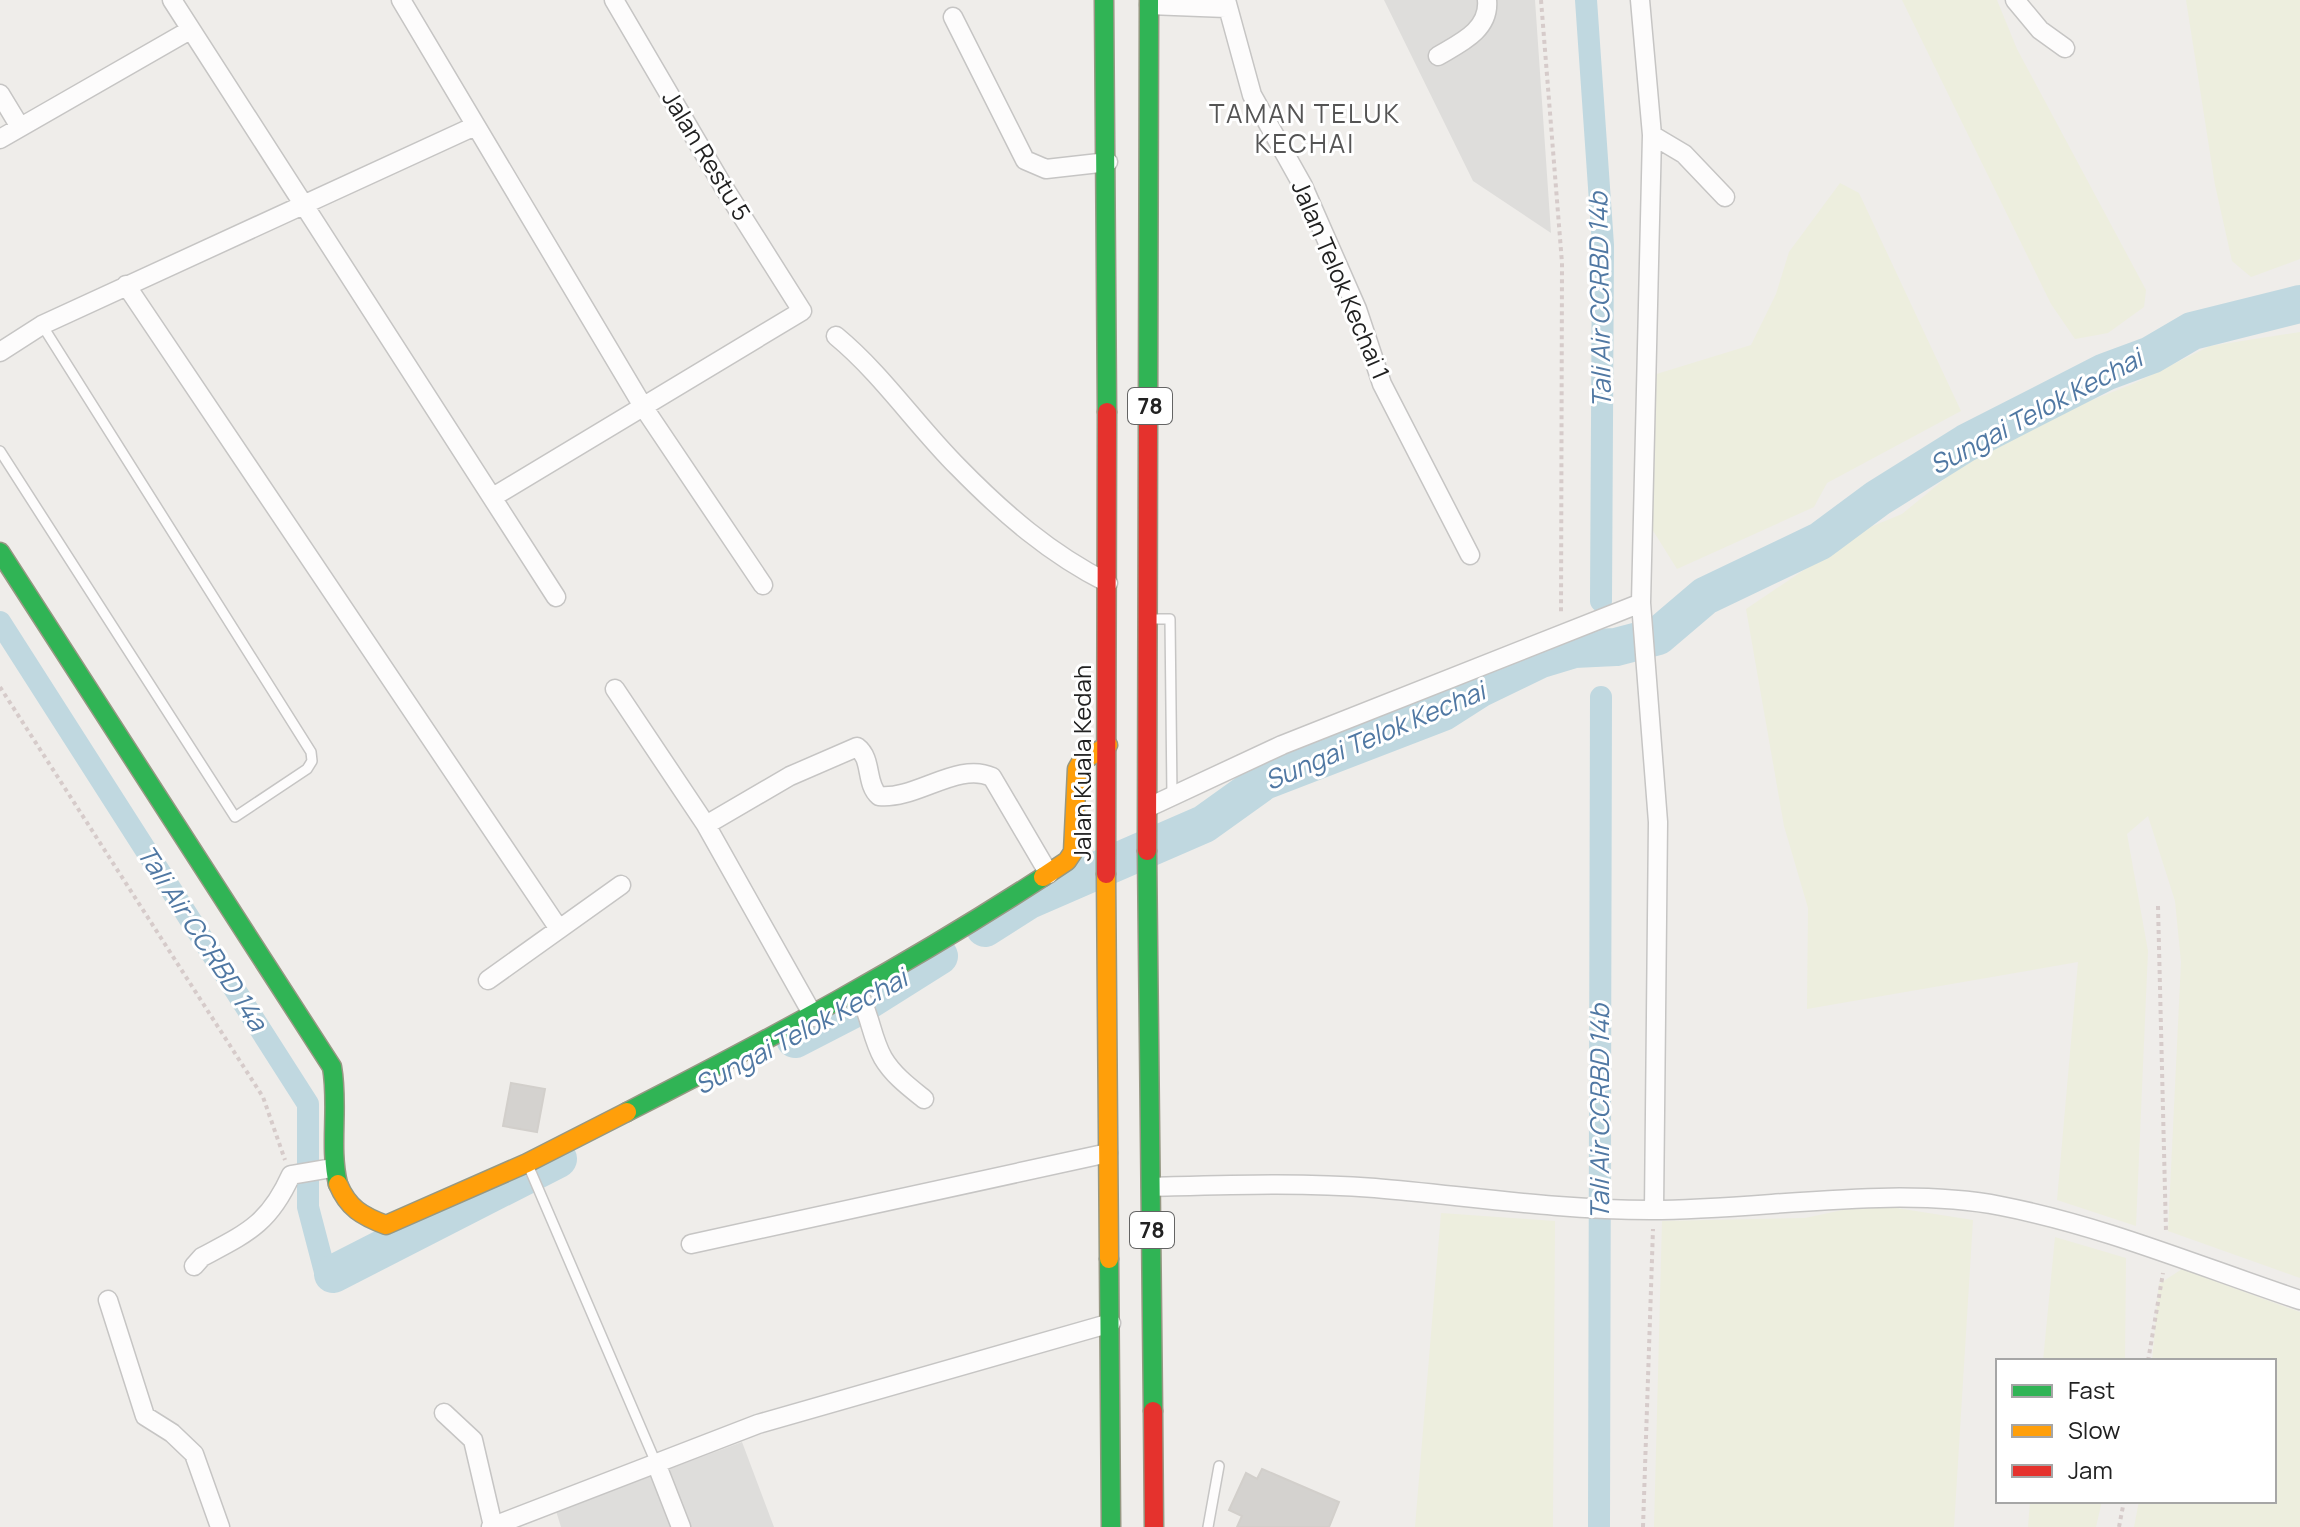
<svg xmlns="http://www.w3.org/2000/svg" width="2300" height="1527" viewBox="0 0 2300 1527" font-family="Manrope,sans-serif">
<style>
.residential{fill:#dedddb}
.farmland{fill:#edeede}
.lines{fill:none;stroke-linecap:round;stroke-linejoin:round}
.canal{stroke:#c0d8e0;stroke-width:22}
.river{stroke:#c0d8e0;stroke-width:38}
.building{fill:#d4d2cf;stroke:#d2cfcb;stroke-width:2}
.lane-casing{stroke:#c6c5c4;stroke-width:12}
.street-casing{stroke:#c6c5c4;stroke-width:21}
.fast-casing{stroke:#969883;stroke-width:21}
.slow-casing{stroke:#969883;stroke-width:21}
.jam-casing{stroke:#969883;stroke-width:21}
.path{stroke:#d6cbca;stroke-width:4;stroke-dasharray:4 4;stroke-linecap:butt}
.lane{stroke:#fdfcfc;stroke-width:9}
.street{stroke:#fdfcfc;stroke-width:18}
.fast{stroke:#30b455;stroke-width:18}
.slow{stroke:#ff9f0a;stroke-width:18}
.jam{stroke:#e5322d;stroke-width:18}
.labels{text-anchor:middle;stroke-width:6;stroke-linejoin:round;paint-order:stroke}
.shield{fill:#fff;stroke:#646464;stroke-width:2}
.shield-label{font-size:22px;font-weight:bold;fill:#212121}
.street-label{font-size:24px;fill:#212121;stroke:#fff}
.neighbourhood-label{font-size:26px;letter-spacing:2px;fill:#545454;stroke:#fff}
.water-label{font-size:26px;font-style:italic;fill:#5078a3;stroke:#fff}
</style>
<rect width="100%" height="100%" fill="#efedea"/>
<path class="residential" d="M1384 0H1535L1551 233 1473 181Z
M742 1442 774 1527H561L556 1511Z"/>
<path class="farmland" d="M1902 0H1997L2017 49 2146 290 2144 307 2108 333 2075 339 2051 304Z
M2186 0H2300V259L2251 277 2232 261 2215 185Z
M1840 183 1859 193 1961 411 1827 483 1814 507 1677 569 1647 521 1650 376 1751 345 1776 294 1789 252Z
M2300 332V1278L2168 1231 2181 962 2175 901 2148 816 2127 834 2148 951 2136 1226 2057 1200 2078 962 1807 1009 1808 908 1784 826 1746 609 1863 530 1902 514 1958 468 2037 422 2135 383 2210 346Z
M1871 1204 1973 1220 1954 1527H1654L1662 1221 1805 1218Z
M1441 1213 1555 1221 1553 1527H1415Z
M2055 1237 2126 1258 2125 1361H2043Z
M2182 1269 2300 1312V1527H2134L2139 1501H2274V1361H2152L2159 1284Z
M2030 1501H2102L2096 1527H2028Z"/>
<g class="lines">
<path class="canal" d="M1586 0 1603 245 1601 601
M0 622 308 1104V1207L325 1272 333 1274
M1599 1527 1601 697"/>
<path class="river" d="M985 928 1029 900 1204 824 1264 781 1443 712 1479 689 1541 659 1574 649 1616 647 1658 636 1705 596 1820 541 1878 498 1966 443 2105 372 2151 355 2192 331 2300 304
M795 1039 861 1005 939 956
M333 1274 558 1159"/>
</g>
<path class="building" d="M511 1083 545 1089 537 1132 503 1126Z
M1262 1469 1339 1502 1329 1527H1237L1242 1516 1229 1510 1246 1473 1257 1479Z"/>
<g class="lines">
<g class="lane-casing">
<path id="lane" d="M0 451 235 817 307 769 312 761 311 752 42 325
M1151 619H1170L1172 796
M528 1165 656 1463
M1208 1527 1219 1466"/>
</g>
<g class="street-casing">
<path id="street" d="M172 0 556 597
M401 0 644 408 763 585
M1226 0 1252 95 1303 186 1357 309 1382 384 1470 555
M1640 0 1652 135 1641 603 1658 822 1654 1210
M2015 0 2040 30 2065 48
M1149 5 1226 8
M953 17 1025 160 1046 169 1108 162
M1438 56C1460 43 1490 30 1487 0
M0 94 20 127
M1652 135 1684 154 1725 197
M0 139 190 30
M126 285 559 929
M836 336C882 374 916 425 958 467 1003 513 1050 554 1108 583
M0 352 42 325 475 126
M493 497 802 311 723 186 614 0
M615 689 706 825 814 1017
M1149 807 1282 745 1641 603
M706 825 790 776 857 747C873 759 865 784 879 796 916 800 958 761 992 777L1049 874
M488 980 621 885
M857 991C870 1012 871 1037 883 1058 893 1075 909 1087 924 1099
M1151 1187C1226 1185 1300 1182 1375 1188 1467 1196 1559 1210 1651 1210 1762 1210 1893 1185 2001 1206 2104 1226 2201 1267 2300 1300
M691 1244 1108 1153
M194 1266 202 1257C247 1233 269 1224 291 1175L332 1168
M108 1300 145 1416 172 1433 194 1454 220 1527
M444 1413 473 1440 493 1526
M656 1463 681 1527
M491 1527 758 1424 1111 1323"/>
</g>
<g class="fast-casing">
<path id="fast" d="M1104 0 1107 412
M1148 423 1149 0
M0 552 332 1067C339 1106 329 1146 338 1184
M1147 851 1153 1411
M627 1112C772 1038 906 966 1043 877
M1109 1259 1111 1527"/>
</g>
<g class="slow-casing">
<path id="slow" d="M1106 874 1109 1259
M1043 877 1067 861 1073 852 1077 769 1081 762 1108 745
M338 1184C348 1208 362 1216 386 1225L527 1163 627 1112"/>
</g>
<g class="jam-casing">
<path id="jam" d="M1147 851 1148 423
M1106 874 1107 412
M1153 1411 1154 1527"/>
</g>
<path class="path" d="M1541 0 1562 263 1561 614
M0 687 263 1097 285 1160
M2158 906 2166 1232
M2148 1361 2163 1273
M1643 1527 1653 1229
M2119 1527 2124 1501"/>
<use href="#lane" class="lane"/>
<use href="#street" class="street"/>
<use href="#fast" class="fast"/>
<use href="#slow" class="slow"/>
<use href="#jam" class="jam"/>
</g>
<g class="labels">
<g class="shield">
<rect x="1128" y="388" width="44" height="36" rx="6"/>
<rect x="1130" y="1212" width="44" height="36" rx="6"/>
</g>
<g class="shield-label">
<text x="1150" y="414">78</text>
<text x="1152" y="1238">78</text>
</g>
<g class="street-label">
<text transform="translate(706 156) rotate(59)" y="8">Jalan Restu 5</text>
<text transform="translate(1340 280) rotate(67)" y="8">Jalan Telok Kechai 1</text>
<text transform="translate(1083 763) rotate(-90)" y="8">Jalan Kuala Kedah</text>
</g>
<g class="neighbourhood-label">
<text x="1305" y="123">TAMAN TELUK<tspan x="1305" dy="30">KECHAI</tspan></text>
</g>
<g class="water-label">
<text transform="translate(1600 300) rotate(-91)" y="9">Tali Air CCRBD 14b</text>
<text transform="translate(2036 412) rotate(-28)" y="9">Sungai Telok Kechai</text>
<text transform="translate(1375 736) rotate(-23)" y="9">Sungai Telok Kechai</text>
<text transform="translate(202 938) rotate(57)" y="9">Tali Air CCRBD 14a</text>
<text transform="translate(801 1032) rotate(-28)" y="9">Sungai Telok Kechai</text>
<text transform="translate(1600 1112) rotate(-90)" y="9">Tali Air CCRBD 14b</text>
</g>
</g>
<rect x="1996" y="1359" width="280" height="144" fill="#ffffff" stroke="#a6a6a6" stroke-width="2"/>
<rect x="2012" y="1385" width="40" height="12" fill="#30b455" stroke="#a6a6a6" stroke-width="2"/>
<text x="2068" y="1399" font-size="24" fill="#212121">Fast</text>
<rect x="2012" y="1425" width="40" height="12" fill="#ff9f0a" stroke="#a6a6a6" stroke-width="2"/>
<text x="2068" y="1439" font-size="24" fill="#212121">Slow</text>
<rect x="2012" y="1465" width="40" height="12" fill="#e5322d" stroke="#a6a6a6" stroke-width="2"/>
<text x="2068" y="1479" font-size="24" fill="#212121">Jam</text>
</svg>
